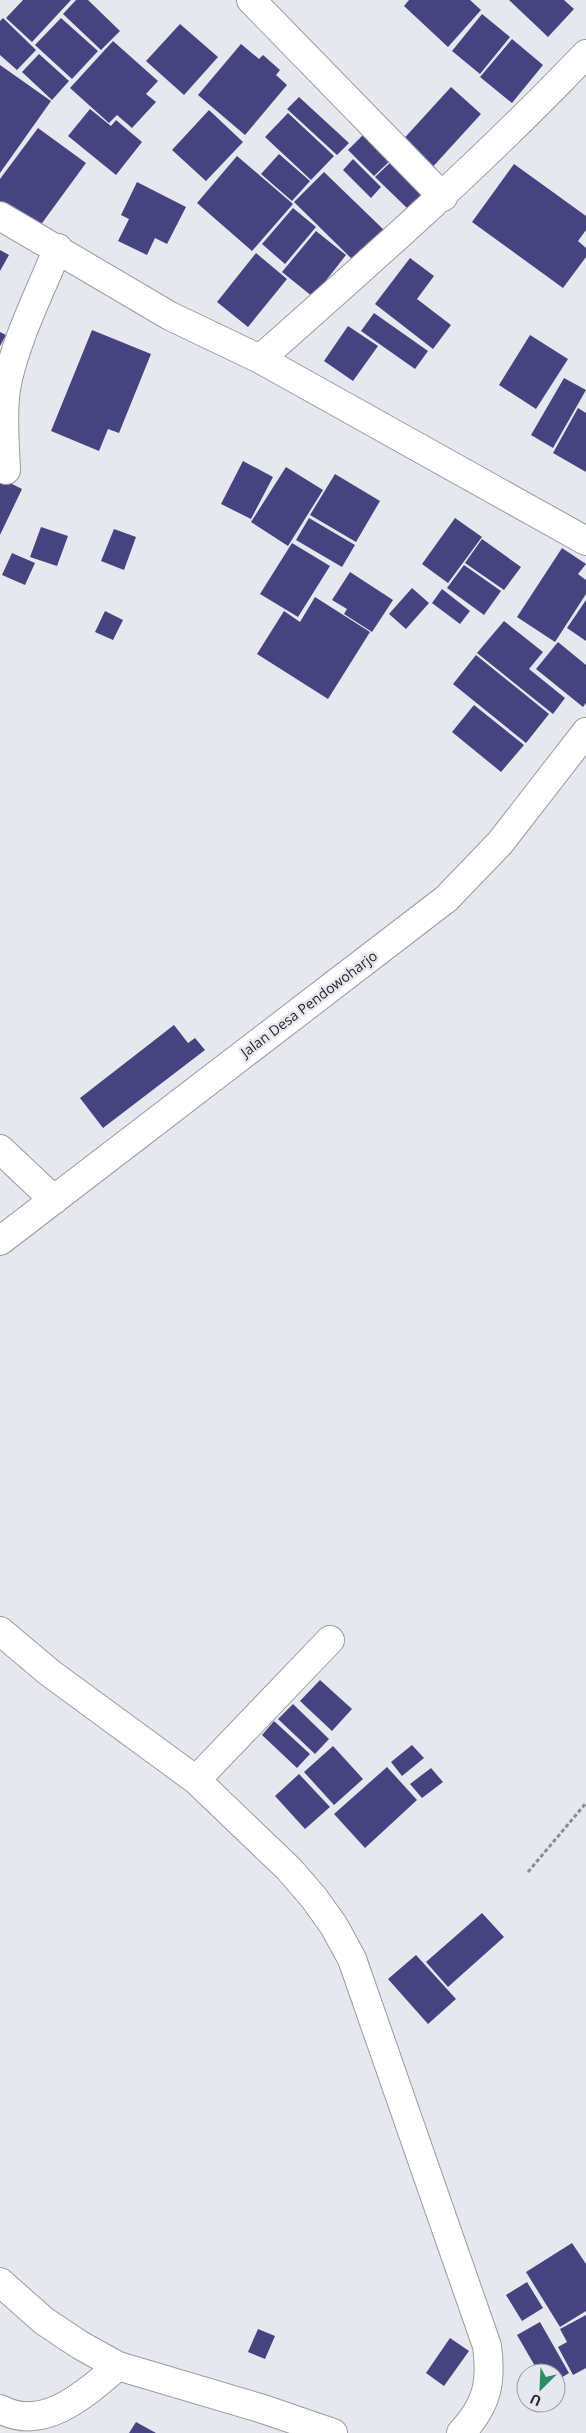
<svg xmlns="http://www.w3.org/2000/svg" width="586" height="2433" viewBox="0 0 586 2433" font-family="'Open Sans',sans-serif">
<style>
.building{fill:#454481}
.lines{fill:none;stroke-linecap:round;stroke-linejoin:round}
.minor-casing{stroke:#9a9ba2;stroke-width:30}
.path{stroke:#8b8c91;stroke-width:3;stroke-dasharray:4 2.5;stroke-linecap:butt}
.minor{stroke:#fff;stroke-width:28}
.labels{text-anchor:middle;stroke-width:5;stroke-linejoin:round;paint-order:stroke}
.street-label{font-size:14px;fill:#29292c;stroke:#e7e8ef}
</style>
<rect width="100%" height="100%" fill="#e7e8ef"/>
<path class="building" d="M23 0H71L32 42 6 18Z
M76 0H88L120 31 101 50 63 14Z
M409 0H470L481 10 448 47 404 6Z
M509 0H564L574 9 548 37Z
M482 14 510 37 480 74 452 51Z
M3 18 36 50 17 70 0 55V21Z
M61 18 98 51 72 79 35 45Z
M180 24 218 57 184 95 146 61Z
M512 39 543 65 512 103 480 77Z
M113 41 158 81 146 94 156 102 132 128 117 115 109 123 70 88Z
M241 44 259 59 263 55 280 70 276 75 287 85 245 135 198 95Z
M39 54 69 81 52 100 22 72Z
M0 65 51 101 0 173Z
M451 87 481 114 429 171 399 144Z
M299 97 349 143 337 155 287 109Z
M90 109 111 126 116 120 142 142 116 175 68 136Z
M209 110 243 142 206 181 172 150Z
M288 113 334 156 311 180 265 137Z
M38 128 86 163 37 230 0 203V179Z
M367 131 394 157 374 176 348 150Z
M279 154 310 181 292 201 261 174Z
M237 156 293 204 252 251 197 203Z
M353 159 381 187 371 198 343 170Z
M394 159 428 192 409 210 375 177Z
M514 164 586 216V230L578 241 586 248V257L563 288 472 222Z
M324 172 384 230 354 261 294 202Z
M137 182 186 207 167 244 155 238 147 255 118 241 129 219 121 215Z
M293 208 316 227 285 264 262 244Z
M316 231 346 255 313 297 282 272Z
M0 250 9 255 0 271Z
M256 253 287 279 248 327 217 302Z
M410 258 434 276 417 299 451 325 433 349 375 304Z
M374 313 428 351 415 369 361 331Z
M348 326 378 346 353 381 324 361Z
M92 330 151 354 119 433 108 429 99 451 51 431Z
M0 332 6 335 0 346Z
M530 335 568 359 536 409 499 385Z
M564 378 586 390 553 448 531 435Z
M578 408 586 413V472L553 453Z
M243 461 273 477 251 519 221 504Z
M286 467 323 490 288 546 251 522Z
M335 474 380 501 356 542 310 515Z
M0 478 22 489 0 535Z
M309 518 355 545 342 567 296 540Z
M455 518 482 537 448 583 422 564Z
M41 527 68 536 57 566 30 557Z
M114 529 136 537 124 570 101 561Z
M482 539 521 567 504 590 465 563Z
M292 543 330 566 298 617 260 594Z
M562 548 586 564 578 574 586 580V594L555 642 517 617Z
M12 553 35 563 25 585 2 575Z
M464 565 501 591 484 615 447 588Z
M350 572 393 600 372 632 344 614 347 609 332 600Z
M412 588 429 603 406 629 389 614Z
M442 589 470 611 460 624 432 603Z
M315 597 370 632 328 699 257 654 284 611 300 622Z
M586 600V641L567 628Z
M105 611 123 620 113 640 95 632Z
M504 621 543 652 529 669 565 698 553 714 477 653Z
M558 642 586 665V703L583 707 536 669Z
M476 655 549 714 526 743 453 684Z
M474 705 524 745 501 772 452 732Z
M174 1025 188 1043 195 1038 205 1050 103 1128 80 1098Z
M320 1680 352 1709 332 1731 300 1701Z
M293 1704 329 1739 315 1754 278 1719Z
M274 1721 310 1754 297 1768 262 1735Z
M412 1745 424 1758 402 1776 391 1762Z
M333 1746 363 1779 334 1805 304 1772Z
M387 1767 417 1800 365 1848 334 1814Z
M431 1768 443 1782 422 1798 410 1784Z
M299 1774 330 1807 305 1829 275 1796Z
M482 1913 504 1937 448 1987 426 1962Z
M416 1955 456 1999 428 2024 388 1979Z
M572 2243 586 2264V2311L560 2327 526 2272Z
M527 2282 543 2308 522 2321 506 2295Z
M586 2315V2368L573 2375 558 2347 567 2342 560 2329Z
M540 2322 569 2373 556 2381V2373H539L517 2335Z
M258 2329 275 2336 265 2359 248 2352Z
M450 2338 469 2351 444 2386 426 2373Z
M136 2422 156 2433H129Z"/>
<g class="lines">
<g class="minor-casing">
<path id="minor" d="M251 0 443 197
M0 216 170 316 260 359 586 541
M260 359C372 260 483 162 586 54
M6 470C5 443 2 415 6 389 14 343 40 292 58 248
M0 1149 54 1200
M0 1241 446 899 500 843 586 732
M0 1631 50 1673 196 1780 289 1869 314 1898 334 1926 352 1959 487 2346C492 2383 487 2405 461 2433
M196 1780 330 1640
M0 2282 44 2321 80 2345 118 2366 263 2409 333 2433
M0 2409C44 2433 86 2393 118 2366"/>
</g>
<path class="path" d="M528 1872 586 1803"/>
<use href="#minor" class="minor"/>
</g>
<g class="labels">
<g class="street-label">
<text transform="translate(309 1004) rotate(-37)" y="5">Jalan Desa Pendowoharjo</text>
</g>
</g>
<g transform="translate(541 2388) rotate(204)"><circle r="24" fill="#e7e8ef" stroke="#9b9ca1"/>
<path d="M0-4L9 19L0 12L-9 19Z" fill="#2e8c64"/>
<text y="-8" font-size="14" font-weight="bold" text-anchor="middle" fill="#29292c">U</text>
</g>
</svg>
